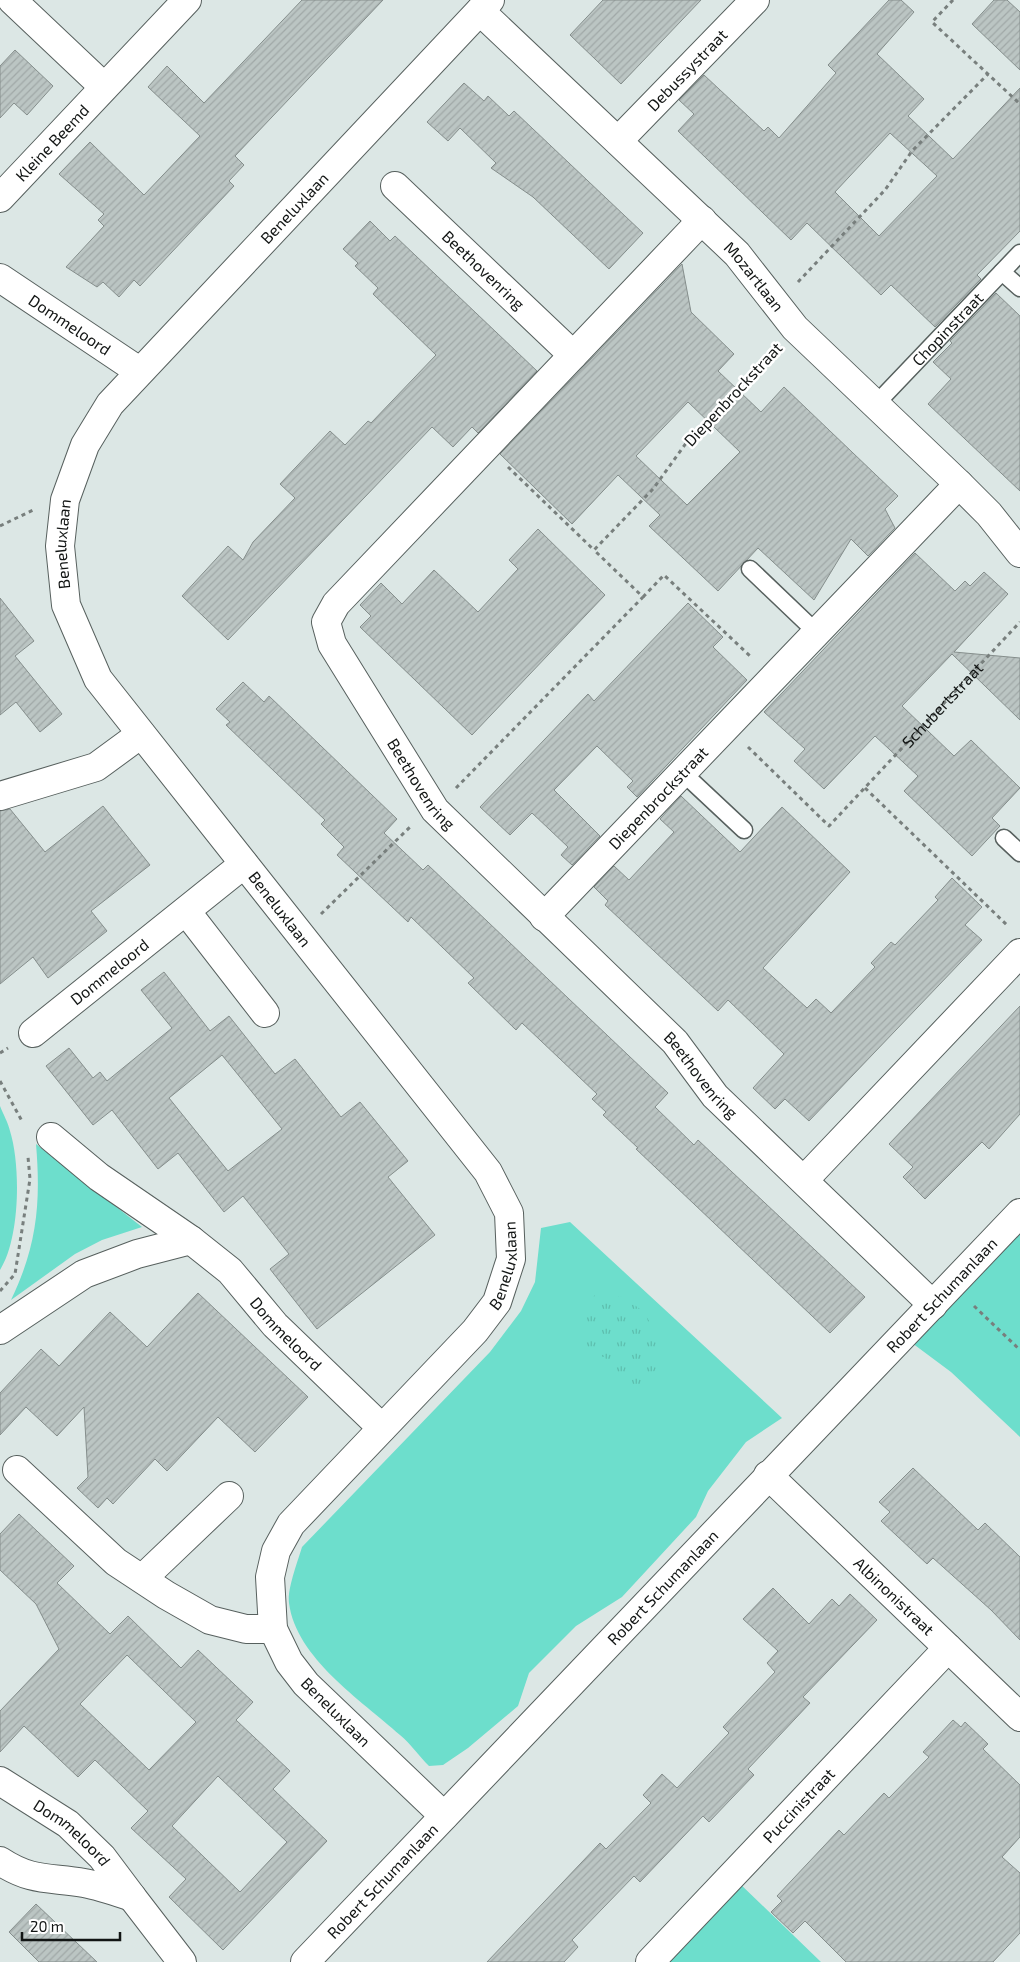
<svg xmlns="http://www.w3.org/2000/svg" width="1020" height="1962" viewBox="0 0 1020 1962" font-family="'Exo 2',sans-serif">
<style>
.green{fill:#6ddecc}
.park{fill:url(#park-tufts)}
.building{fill:url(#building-hatch);stroke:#858e8c;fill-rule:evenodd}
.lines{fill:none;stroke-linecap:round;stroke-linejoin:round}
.lane-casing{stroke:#57605e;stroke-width:19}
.street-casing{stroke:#57605e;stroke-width:30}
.secondary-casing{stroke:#57605e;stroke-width:30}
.path{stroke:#787f7d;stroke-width:3;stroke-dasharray:4 4;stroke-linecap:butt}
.lane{stroke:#fff;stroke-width:16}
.street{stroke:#fff;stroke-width:28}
.secondary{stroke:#fff;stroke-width:28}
.labels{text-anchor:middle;stroke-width:5;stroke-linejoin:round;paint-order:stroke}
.street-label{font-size:16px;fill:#121514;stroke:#fff}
</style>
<defs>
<pattern id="park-tufts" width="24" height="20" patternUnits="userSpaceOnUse" patternTransform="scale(1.25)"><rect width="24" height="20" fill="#6ddecc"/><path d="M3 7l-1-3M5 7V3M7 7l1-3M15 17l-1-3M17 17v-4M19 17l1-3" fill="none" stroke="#5dbeae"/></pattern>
<pattern id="building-hatch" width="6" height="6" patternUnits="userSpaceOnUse" patternTransform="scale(1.25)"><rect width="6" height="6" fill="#bbc5c3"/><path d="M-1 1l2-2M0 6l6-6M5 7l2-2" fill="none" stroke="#a0a8a7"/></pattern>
</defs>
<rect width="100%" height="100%" fill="#dce7e5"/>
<path class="green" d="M0 1106C3 1114 8 1122 10 1131 21 1166 20 1239 0 1270Z
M36 1144 142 1227 102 1240 75 1254 11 1300C37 1246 41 1203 36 1144Z
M570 1222 782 1418 746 1442 708 1491 696 1517 622 1597 576 1626 529 1673 518 1706 468 1748 443 1765 429 1766C419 1756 411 1744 400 1735 361 1700 296 1658 289 1603 287 1589 298 1561 302 1547L490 1352 521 1311 535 1282 541 1228Z
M1020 1233V1437L951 1372 912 1343Z
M737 1881 821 1962H660Z"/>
<path class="park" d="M595 1295 623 1297 643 1311 654 1329 659 1366 638 1389 622 1378 604 1357 586 1356 581 1308Z"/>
<path class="building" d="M302 0H383L235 156 244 165 229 181 234 186 140 286 134 280 119 297 103 282 97 287 66 267 104 226 98 220 104 214 59 174 90 142 144 195 200 136 148 87 167 66 204 103Z
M603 0H701L621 84 570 35Z
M889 0H901L914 12 877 54 924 99 908 116 953 159 1020 88V231L977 275 981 279 935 327 891 285 881 295 807 223 791 240 678 131 694 114 679 100 704 75 764 131 768 127 779 138 836 73 828 65ZM890 133 937 176 879 236 835 192Z
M994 0H1007L1020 12V70L972 24Z
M15 50 53 86 27 115 14 103 0 118V66Z
M464 83 484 101 488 96 509 116 514 111 643 233 609 269 533 197 491 168 496 163 460 128 448 141 427 122Z
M370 221 390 241 395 236 537 371 478 433 472 427 453 447 432 427 228 640 182 596 228 546 243 560 253 542 295 498 280 484 330 431 345 445 368 421 371 423 436 355 373 294 378 288 355 266 358 263 343 249Z
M682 264 691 312 734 354 718 371 761 412 784 387 898 496 885 509 895 528 868 556 851 539 814 600 758 548 718 591 649 526 660 515 618 475 572 524 500 454ZM688 402 740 452 687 505 636 456Z
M996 293 1020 316V491L928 404 951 379 933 362 952 343 950 341Z
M538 529 605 595 472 735 360 627 371 616 360 605 381 583 402 604 434 570 478 612 518 569 509 560Z
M915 553 955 591 965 581 970 586 984 572 1008 594 954 652 1020 658V720L952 654 902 706 954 756 971 740 1020 788 992 818 1000 826 972 856 904 791 918 776 875 736 824 789 794 761 805 749 764 712Z
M0 598 34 641 15 656 62 714 40 732 16 702 0 715Z
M688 603 723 637 713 647 747 680 637 797 627 787 633 781 597 746 554 790 600 836 572 865 561 855 568 847 532 813 510 835 480 807 588 694 594 701Z
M243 682 264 702 269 696 397 819 384 833 423 870 428 865 668 1093 655 1107 694 1145 698 1140 865 1297 830 1333 636 1149 638 1148 603 1115 606 1112 592 1099 597 1094 522 1023 516 1030 468 983 474 978 411 917 408 922 337 855 344 847 321 824 325 820 226 725 230 722 216 709Z
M681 796 740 852 782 807 850 872 763 968 807 1008 816 999 831 1013 875 967 871 963 891 942 895 945 938 900 935 897 952 878 982 907 965 925 982 940 809 1121 785 1099 775 1109 753 1088 784 1054 728 1000 718 1011 605 905 608 901 594 887 614 866 629 880 674 832 660 819Z
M103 806 150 865 91 911 107 931 48 978 33 957 0 984V811L10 809 45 852Z
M164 972 210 1031 229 1016 275 1074 295 1059 341 1117 360 1102 408 1161 388 1177 435 1235 317 1329 270 1269 289 1254 243 1196 224 1212 178 1153 158 1169 112 1110 93 1125 46 1066 69 1048 93 1078 100 1072 107 1081 172 1028 141 990ZM222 1055 282 1129 228 1171 169 1098Z
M1020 1006V1114L989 1149 982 1142 925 1199 903 1177 913 1167 889 1144Z
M198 1293 308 1397 255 1452 218 1417 167 1471 155 1459 113 1504 107 1498 98 1508 77 1488 88 1477 84 1407 57 1436 26 1407 0 1435V1393L41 1349 59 1366 110 1312 147 1347Z
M913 1468 978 1530 985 1523 1020 1557V1640L991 1610 933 1558 927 1564 881 1521 890 1512 879 1502Z
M19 1514 74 1566 57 1583 110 1634 128 1616 181 1668 198 1650 253 1702 236 1720 290 1771 273 1789 327 1841 223 1950 169 1897 186 1879 131 1828 148 1811 95 1760 78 1777 24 1726 0 1752V1711L59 1649 36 1604 0 1570V1534ZM127 1655 196 1722 149 1770 80 1704ZM218 1776 287 1842 240 1892 172 1826Z
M773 1588 809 1624 832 1599 839 1606 850 1594 877 1620 803 1697 810 1703 748 1769 754 1775 709 1822 703 1816 640 1882 634 1876 572 1940 578 1947 564 1962H487L600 1843 606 1849 651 1803 643 1795 662 1774 677 1788 729 1733 723 1727 775 1672 767 1663 778 1651 743 1619Z
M953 1720 961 1727 965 1722 988 1744 983 1749 1020 1785V1837L1002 1857 1020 1873V1933L993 1962H846L805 1921 793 1933 771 1912 782 1901 777 1896 839 1830 844 1835 884 1793 889 1798 929 1757 923 1752Z
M36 1904 97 1962H39L9 1932Z"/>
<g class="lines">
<g class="lane-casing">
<g id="lane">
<path d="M1002 272 1020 288"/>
<path id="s2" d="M875 405 1020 253"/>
<path d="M750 569 816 632"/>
<path d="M682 772 744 830"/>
<path d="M1004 838 1020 853"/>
</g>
</g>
<g class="street-casing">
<g id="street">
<path d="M12 0 104 87"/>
<path id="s3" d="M480 11 737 254 795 328 959 484 989 514 1020 553"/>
<path id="s4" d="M618 141 755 0"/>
<path id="s5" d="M395 186 573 355"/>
<path id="s6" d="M0 198 187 0"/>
<path id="s7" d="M702 220 336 604 326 622 332 644 435 810 675 1042 715 1096 933 1305"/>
<path id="s8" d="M0 278 139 371"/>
<path d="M0 796 96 767 141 734"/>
<path d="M186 911 265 1013"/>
<path id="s9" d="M544 917 959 484"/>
<path id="s10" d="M33 1033 244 864"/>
<path id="s11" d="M51 1137 99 1177 191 1240 230 1271 275 1325 382 1428"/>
<path d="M804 1180 1020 953"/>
<path d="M0 1330 84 1274 137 1254 191 1240"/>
<path d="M17 1470 116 1562 166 1595 210 1620 246 1629H273"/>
<path id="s12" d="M768 1475 1020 1717"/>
<path d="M143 1578 229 1496"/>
<path id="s13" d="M0 1781 68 1824 102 1857 132 1897C117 1892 100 1886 84 1883 49 1877 32 1882 0 1861"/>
<path id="s14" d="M444 1816 306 1684 289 1662 273 1629 270 1577 276 1551 291 1524 475 1331 497 1302 511 1259 509 1213 488 1172 98 679 66 605 60 546 65 500 85 445 110 404 490 0"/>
<path d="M132 1897 182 1962"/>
<path id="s15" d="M650 1962 948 1648"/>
</g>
</g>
<g class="secondary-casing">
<g id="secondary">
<path id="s16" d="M305 1962 1020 1213"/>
</g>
</g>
<g class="path">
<path d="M953 0 932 22 1020 104"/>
<path d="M798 282 885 190 912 151 988 74"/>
<path d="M508 467 594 550"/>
<path d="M0 526 33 510"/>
<path d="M643 597 664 575 750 656"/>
<path id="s1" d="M748 747 829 826 1020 622"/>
<path d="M456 788 643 597 594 550 653 489 689 439 774 350"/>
<path d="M865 788 1008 926"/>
<path d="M321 914 410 827"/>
<path d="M0 1053 8 1048"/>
<path d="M0 1081 23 1123"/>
<path d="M0 1291 15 1274 30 1179 28 1157"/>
<path d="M974 1306 1020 1350"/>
</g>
<use href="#lane" class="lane"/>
<use href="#street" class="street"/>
<use href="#secondary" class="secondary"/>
</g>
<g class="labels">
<g class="street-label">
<text dy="6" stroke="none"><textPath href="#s4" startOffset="99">Debussystraat</textPath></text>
<text dy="6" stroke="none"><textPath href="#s6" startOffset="76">Kleine Beemd</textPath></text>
<text dy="6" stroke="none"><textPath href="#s14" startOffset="1996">Beneluxlaan</textPath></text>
<text dy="6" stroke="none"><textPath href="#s5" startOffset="122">Beethovenring</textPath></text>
<text dy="6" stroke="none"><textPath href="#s3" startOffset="382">Mozartlaan</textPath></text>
<text dy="6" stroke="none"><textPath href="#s8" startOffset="84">Dommeloord</textPath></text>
<text dy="6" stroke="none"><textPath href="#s2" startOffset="105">Chopinstraat</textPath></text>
<text transform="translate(733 394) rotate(-47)" y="6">Diepenbrockstraat</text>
<text dy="6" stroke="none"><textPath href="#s14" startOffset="1576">Beneluxlaan</textPath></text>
<text dy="6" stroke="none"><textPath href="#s1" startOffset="279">Schubertstraat</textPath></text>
<text dy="6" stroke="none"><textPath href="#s7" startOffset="740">Beethovenring</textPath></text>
<text dy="6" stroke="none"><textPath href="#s9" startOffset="165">Diepenbrockstraat</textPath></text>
<text transform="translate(280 909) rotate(52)" y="6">Beneluxlaan</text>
<text dy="6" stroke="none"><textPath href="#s10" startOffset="98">Dommeloord</textPath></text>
<text dy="6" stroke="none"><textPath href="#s7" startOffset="1145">Beethovenring</textPath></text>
<text dy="6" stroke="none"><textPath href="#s14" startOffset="706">Beneluxlaan</textPath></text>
<text dy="6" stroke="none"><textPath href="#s16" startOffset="922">Robert Schumanlaan</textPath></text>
<text dy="6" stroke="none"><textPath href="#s11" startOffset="308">Dommeloord</textPath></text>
<text dy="6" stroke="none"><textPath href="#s16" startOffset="518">Robert Schumanlaan</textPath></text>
<text dy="6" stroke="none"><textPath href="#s12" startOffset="175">Albinonistraat</textPath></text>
<text transform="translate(336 1712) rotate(45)" y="6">Beneluxlaan</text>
<text dy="6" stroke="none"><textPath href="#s15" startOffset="216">Puccinistraat</textPath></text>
<text dy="6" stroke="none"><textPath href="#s13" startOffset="89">Dommeloord</textPath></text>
<text dy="6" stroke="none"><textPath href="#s16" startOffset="112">Robert Schumanlaan</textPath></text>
</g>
</g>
<path d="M22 1932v8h98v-8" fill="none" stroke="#121514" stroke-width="2.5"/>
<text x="30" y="1932" font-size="15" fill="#121514" stroke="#ffffff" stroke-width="4" paint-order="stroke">20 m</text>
</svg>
